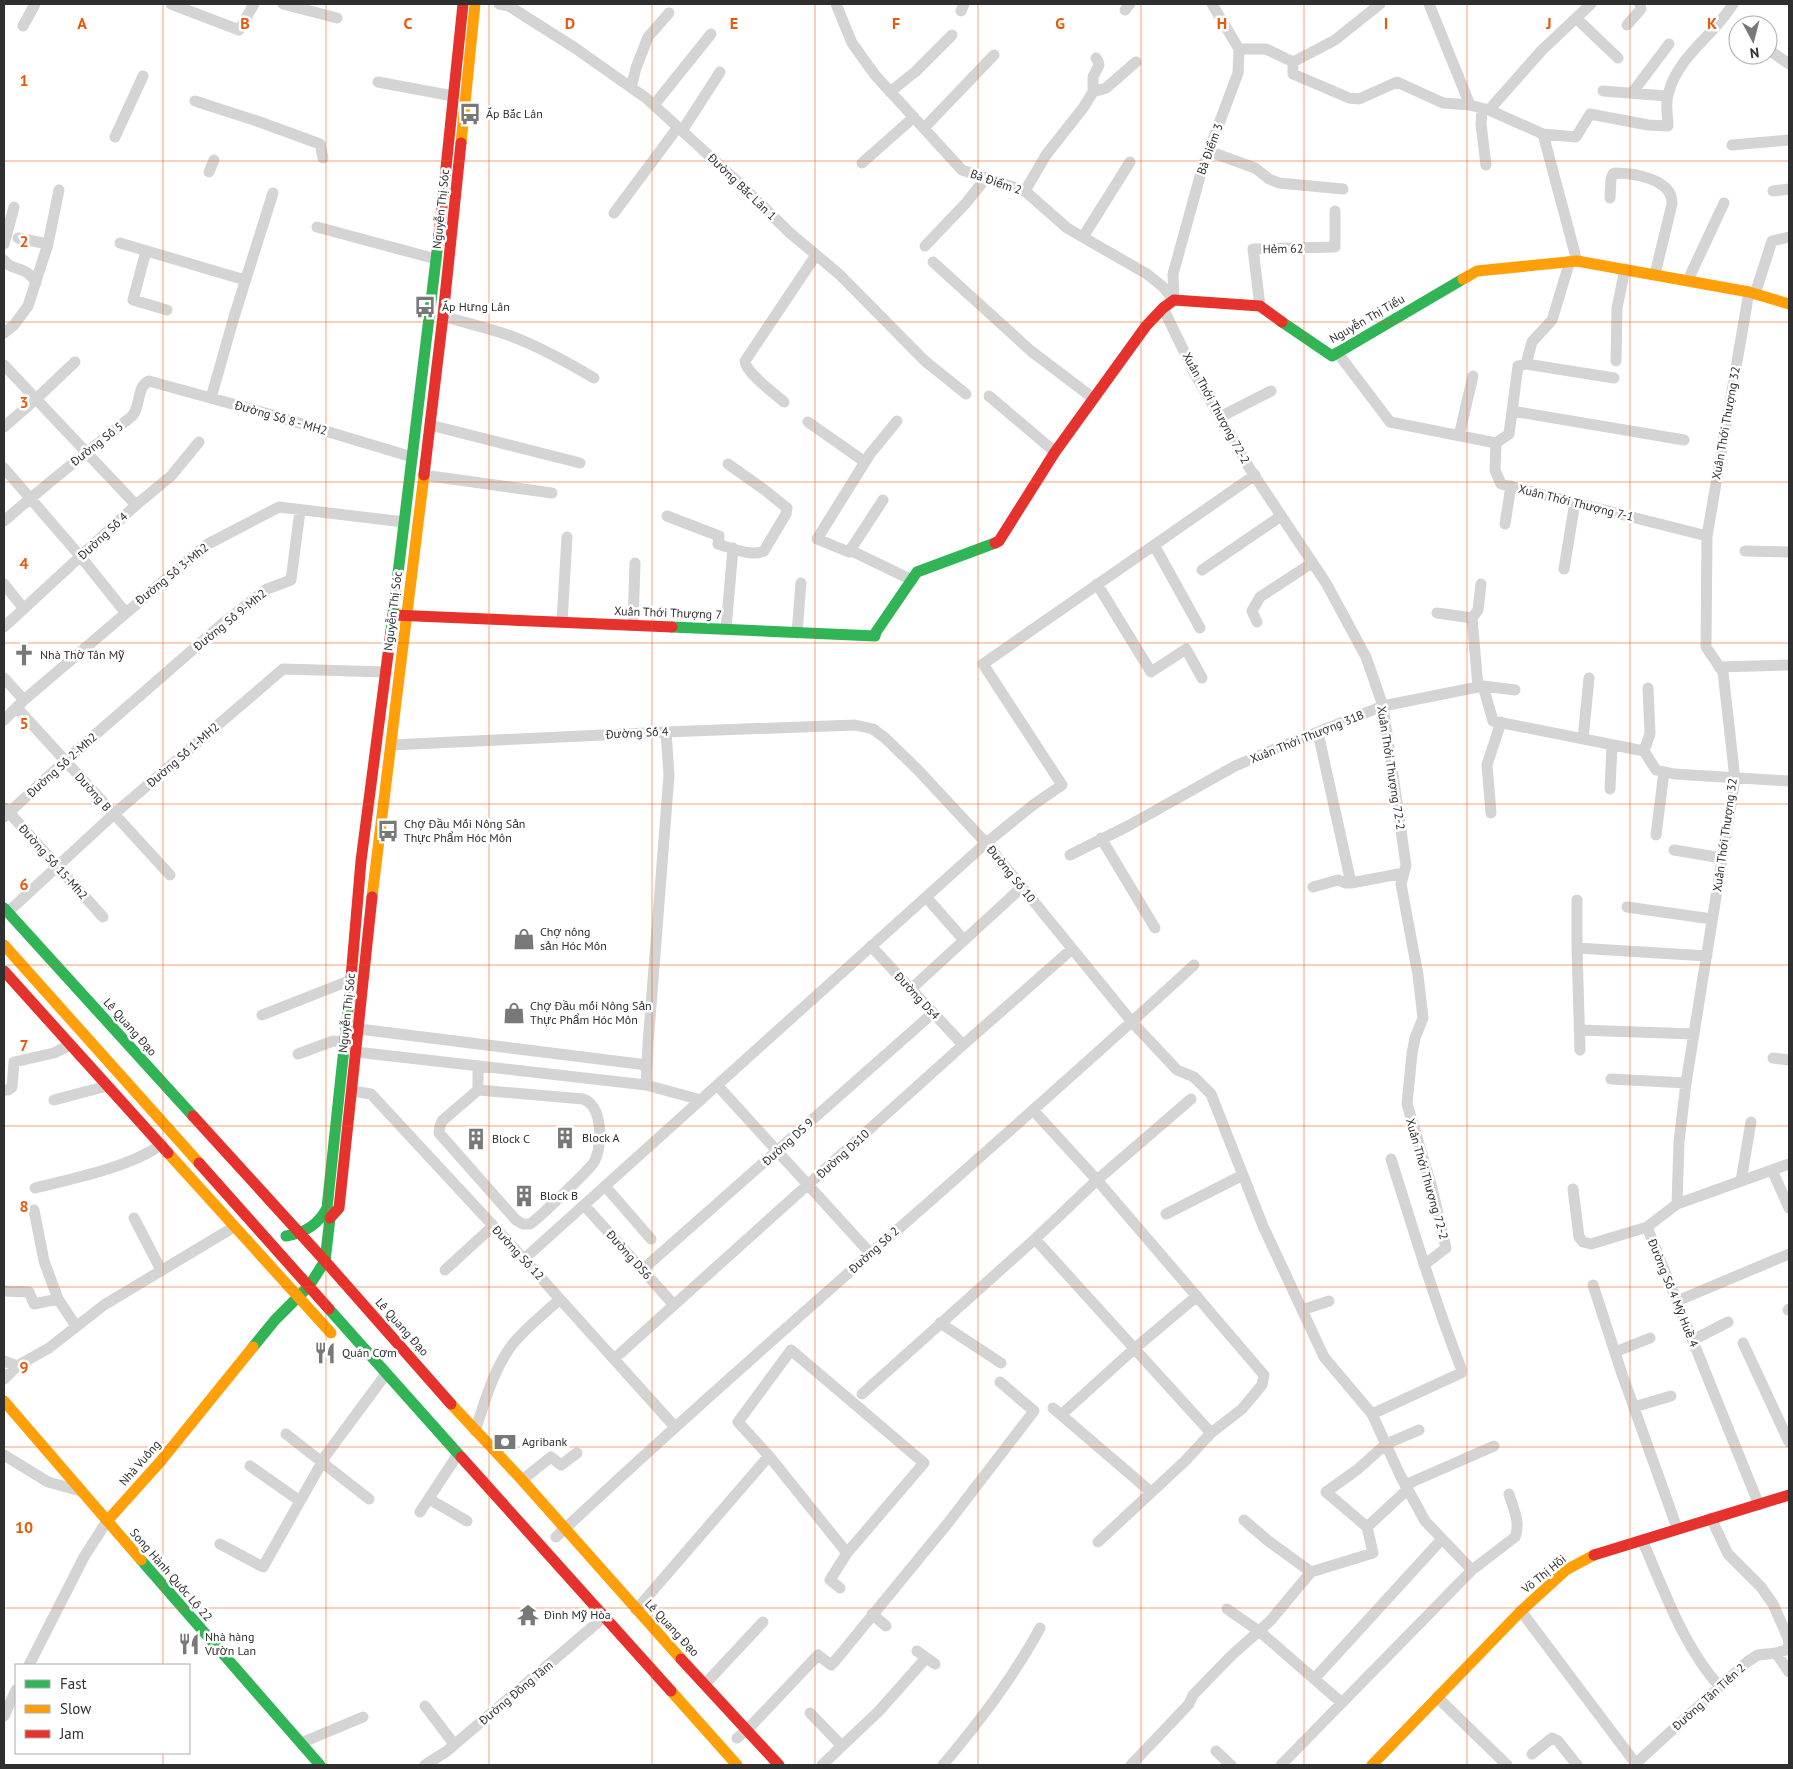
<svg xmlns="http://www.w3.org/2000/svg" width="1793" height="1769" viewBox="0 0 1793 1769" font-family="'PT Sans',sans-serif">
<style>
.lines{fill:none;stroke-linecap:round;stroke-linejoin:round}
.street{stroke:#d4d4d4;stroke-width:11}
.fast{stroke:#30b455;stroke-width:11}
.slow{stroke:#ff9f0a;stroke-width:11}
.jam{stroke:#e5322d;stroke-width:11}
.grid{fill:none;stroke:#e8590c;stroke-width:1;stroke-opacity:0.55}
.labels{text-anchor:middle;stroke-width:5;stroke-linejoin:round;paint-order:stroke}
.poi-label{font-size:12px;fill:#2f2f2f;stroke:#fff;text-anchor:start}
.street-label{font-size:12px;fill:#2f2f2f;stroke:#fff}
.grid-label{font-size:16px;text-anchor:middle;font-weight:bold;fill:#e8590c;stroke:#fff;stroke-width:5;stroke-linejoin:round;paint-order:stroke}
</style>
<rect width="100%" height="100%" fill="#fff"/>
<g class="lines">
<path class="street" d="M171 4 239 30 254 4
M283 4 337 18
M499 4 509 6 575 48 646 98 738 182 790 233 839 274 925 361 966 394
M836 4 852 43 875 75 962 170 1025 191 1067 228 1147 274 1162 286 1174 300
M1429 4 1470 105
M1125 10 1130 4
M961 11 964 4
M1576 18 1618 58
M1627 25 1641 9 1640 4
M23 26 35 4
M1239 49H1266L1293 62
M1769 50 1789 64
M1293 62V74L1349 98 1359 99 1397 82 1443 103 1470 105 1489 110 1543 134 1577 261
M1293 62 1335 40 1380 4
M378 82 453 96
M631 88 636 68 648 37 669 13
M1603 91 1667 96
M890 92 915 72 952 35
M1093 92 1106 88 1136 62
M1632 93 1669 44
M195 101 257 121 320 144 323 158
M654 105 711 34
M1482 109 1481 124 1486 165
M1489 110 1542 50 1591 4
M924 128 994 55
M682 131 720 72
M1543 134 1576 137 1590 114 1648 125 1668 126C1668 116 1665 104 1668 95 1677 56 1714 36 1733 4
M115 137 143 76
M1732 145 1789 140
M1208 151 1255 168 1269 179 1279 183 1343 189
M862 163 914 117
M209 172 214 160
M1025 191 1046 155 1083 108 1093 92V77L1099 65 1098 61 1096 58
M1773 191 1789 189
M1610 198 1611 179 1613 174 1615 173C1634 173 1673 179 1672 204L1655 274
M614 213 678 127
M317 227 436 259
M1083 237 1130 162
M18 238 48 244
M120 243 245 280
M4 244 14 207
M925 246 966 203 986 178
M146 251 133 300 167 310
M4 260C11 272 26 264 36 283
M1570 261 1552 320 1532 342 1526 364 1614 378
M933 262 1031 351 1093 398
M1688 280 1724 203
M1755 294 1772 241 1789 237
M1174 300 1173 274 1202 169 1238 73 1239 49 1212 4
M1260 306 1253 249 1335 247V211
M1163 308 1195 374 1250 469 1326 583 1366 657 1383 706 1406 865 1401 884 1418 975 1423 1018 1415 1038 1412 1054 1407 1104 1431 1184 1446 1248 1424 1265
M443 316C465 323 489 328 511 336 540 347 567 362 594 378
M4 333 14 325 28 306 48 244 59 190
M1337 352 1390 422 1496 443 1495 470 1501 484 1707 536
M1616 361 1617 308 1625 269
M4 365 136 505
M989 396 1055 452
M211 398 234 317 273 193
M784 402C775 394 746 373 745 361L816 255
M1512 411 1684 440
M1220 417 1271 391
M897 421 870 454 817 539 849 552H854L912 580
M808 422 865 462
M430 425 580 463
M4 427 37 398 75 362
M1459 436 1473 376
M1496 443 1509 434 1518 366 1526 364
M4 468 81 557 125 612
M423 475 552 493
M667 516 719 536 718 544C731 548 751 557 764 551L786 514 787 508 766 491 728 464
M4 521C45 485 88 451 131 417 141 409 136 386 149 381L269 414 412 457
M1505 524 1511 486
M1154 545 1200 628
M1745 551 1789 552
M849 552 883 500
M1564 569 1575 502
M1202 570 1281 516
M4 584 24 609
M1097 584 1151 672 1186 649 1202 678
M1437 613 1472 618 1478 687
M1472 618 1478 610 1481 584
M562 622 567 537
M1257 622 1252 611 1260 597 1312 563
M633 625 635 563
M4 627 136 505 171 476 199 442
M726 629 733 548
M797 633 801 583
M1719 667 1789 665
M4 678 24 700
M1483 686 1515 690
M17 708 170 875
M4 720 24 700 206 545 279 507 404 522
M1318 733 1351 883
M1583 739 1589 678
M391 745 666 732 855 725 873 729 885 738 918 770 986 843 1132 1022 1177 1070 1194 1077 1211 1094 1263 1226 1324 1357 1372 1414 1400 1475 1425 1521 1472 1570 1281 1765
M1644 751 1650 734 1648 688
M1610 789 1612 745
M5 808 103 917
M1491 813 1487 765 1501 722
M4 817 65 761 228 619 267 589 291 580 300 511
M1656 835 1664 772
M1101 838 1155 928
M1674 850 1722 858
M1070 855 1128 826 1235 766 1277 748 1383 706 1483 686 1493 721 1644 751 1656 770 1674 774 1789 781
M1313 887 1338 880 1346 883H1351L1404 873
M926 897 964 940
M1577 900V948L1707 956
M1627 907 1712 919
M8 912 114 814 283 669 386 672
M871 946 963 1045
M1577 948 1580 1050
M911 989 1022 887
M262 1015 351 980
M359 1029 647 1065
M1579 1030 1694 1034
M356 1052 646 1085 701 1100
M298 1054 333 1041 345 1042
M1773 1058 1789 1060
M478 1066V1090
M1611 1079 1686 1083
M646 1085 648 1044 669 775 666 732
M717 1085 871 1254
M4 1090H8L12 1087 14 1062 54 1053 70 1045
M478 1090 583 1099C603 1106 603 1146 594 1162 591 1168 537 1220 530 1224H523L516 1220 439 1133 440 1126 442 1121Z
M352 1091 371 1094 524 1259 675 1427
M54 1100 107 1086
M1033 1110 1097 1180 1264 1375 1262 1385 1242 1409 1211 1433 1185 1461 1098 1542
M1772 1170 1789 1208
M1741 1181 1751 1122
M605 1186 651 1239
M35 1188C72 1179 131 1167 162 1144
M1573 1189 1579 1237 1583 1242 1591 1244 1647 1227
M1677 1204 1679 1142 1686 1083 1735 779 1723 672 1706 647 1707 536 1749 292
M584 1205 674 1305
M34 1210 44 1261 58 1299
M1166 1214 1243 1175
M134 1218 161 1270
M1035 1239 1211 1433
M524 1259 986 843 1033 805 1062 785 983 664 1255 475
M445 1270 493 1226
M642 1270 933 1013
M1593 1285 1622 1374 1677 1528
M4 1291 29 1292 34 1304 58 1299 76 1326
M1677 1301 1789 1254
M1302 1310 1329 1301
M1788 1310 1789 1309
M940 1323 1001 1363
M1693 1340 1728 1322
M1743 1343 1789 1442
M1615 1352 1650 1338
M614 1359 963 1045 1072 949
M4 1361 17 1366 49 1348 104 1305 234 1227
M4 1379 17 1366
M862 1394 1035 1239 1097 1180 1191 1099
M1634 1407 1671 1396
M1053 1408 1151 1492
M1372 1414 1461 1373V1368C1434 1299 1413 1229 1391 1159
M1061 1415 1134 1349 1197 1296
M475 1431C485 1402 493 1370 512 1345 525 1328 544 1314 560 1299
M286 1434 369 1499
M4 1455 48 1482 81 1491
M250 1466 300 1501
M522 1480 551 1457 561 1465 577 1453
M1405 1485 1494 1446
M1408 1489 1367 1527 1326 1492 1358 1469 1386 1444 1419 1430
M429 1499 467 1521
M1759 1505 1647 1227 1677 1204 1789 1164
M420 1512 458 1454
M1244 1520 1267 1540 1311 1572 1271 1620 1259 1631 1342 1703
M556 1537C764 1342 984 1158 1194 965
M1642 1540C1664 1589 1683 1647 1720 1687
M220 1544 263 1567 326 1455 386 1374
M1472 1570 1515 1537C1521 1523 1513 1508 1509 1494
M1311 1572 1373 1553 1367 1527
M840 1588 830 1580 847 1553 924 1463 791 1350 738 1422 769 1456 847 1553
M636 1610 769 1456
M1521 1611 1636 1764
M872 1614 886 1626
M917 1651 935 1664
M1776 1653 1789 1672
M29 1665 84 1557 107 1521
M1314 1679 1442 1539
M705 1684 763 1622
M1437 1697 1507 1765
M425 1706 454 1744
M810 1713 842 1746
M4 1716 16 1690
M737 1738 747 1730 818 1655 831 1665 835 1661 948 1523 1034 1411 1000 1382
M301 1743 363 1717
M1216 1751 1231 1765
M1532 1754 1552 1738 1558 1741 1577 1765
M425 1765 447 1751 604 1617
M822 1765 879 1711 926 1658
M943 1765C979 1722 1013 1678 1040 1628
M1131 1765 1189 1704 1193 1695 1232 1655 1259 1631 1227 1609
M1634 1765 1747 1662 1758 1655 1776 1653 1786 1650 1789 1645 1788 1638 1773 1604 1761 1587 1728 1554 1711 1518"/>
<path class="fast" d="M1282 322 1332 356 1463 279
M672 627 875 636 876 632 917 572 995 543
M391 631 439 235
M4 908 193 1116
M286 1236C305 1233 318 1225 327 1208
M329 1309 461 1457
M253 1347 275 1320 309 1286 325 1261 330 1218 327 1208 349 1001
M141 1560 320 1765"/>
<path class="slow" d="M461 143 475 4
M1463 279 1477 271 1577 261 1749 292 1789 304
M372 897 424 475
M4 945 199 1163
M168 1153 331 1333
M4 1401 141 1560
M451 1404 522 1480 681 1659
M107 1521 160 1462 253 1347
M671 1691 737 1765
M1372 1765 1521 1611 1566 1570 1594 1555"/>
<path class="jam" d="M439 235 463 4
M424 475 443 316 461 143
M995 543 999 541 1055 452 1146 326 1163 308 1174 300 1260 306 1282 322
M393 615 672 627
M4 971 168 1153
M349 1001 361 861 391 631
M193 1116 325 1261 451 1404
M199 1163 329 1309
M330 1218 339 1208 372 897
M461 1457 671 1691
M1594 1555 1789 1495
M681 1659 779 1765"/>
</g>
<path class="grid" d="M163 4V1665M326 4V1765M489 4V1765M652 4V1765M815 4V1765M978 4V1765M1141 4V1765M1304 4V1765M1467 4V1765M1630 4V1765M4 161H1789M4 322H1789M4 482H1789M4 643H1789M4 804H1789M4 965H1789M4 1126H1789M4 1287H1789M4 1447H1789M4 1608H1789M163 1753V1765"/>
<defs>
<g id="bus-bare" transform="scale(1.725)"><path d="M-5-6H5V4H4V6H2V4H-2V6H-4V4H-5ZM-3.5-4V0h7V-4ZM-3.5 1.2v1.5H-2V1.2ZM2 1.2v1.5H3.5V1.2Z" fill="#787878" stroke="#fff" stroke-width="2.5" paint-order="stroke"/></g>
<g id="church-bare" transform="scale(1.725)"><path d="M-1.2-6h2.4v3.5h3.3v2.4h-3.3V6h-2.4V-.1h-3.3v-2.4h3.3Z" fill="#787878" stroke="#fff" stroke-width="2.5" paint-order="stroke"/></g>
<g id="shop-bare" transform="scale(1.725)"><path d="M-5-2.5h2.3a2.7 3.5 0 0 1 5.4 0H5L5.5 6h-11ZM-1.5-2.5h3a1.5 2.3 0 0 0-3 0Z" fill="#787878" stroke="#fff" stroke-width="2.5" paint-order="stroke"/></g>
<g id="building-bare" transform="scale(1.725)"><path d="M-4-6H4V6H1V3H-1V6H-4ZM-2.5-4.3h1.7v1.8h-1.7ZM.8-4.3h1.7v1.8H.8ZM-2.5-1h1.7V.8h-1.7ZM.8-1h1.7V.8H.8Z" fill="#787878" stroke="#fff" stroke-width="2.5" paint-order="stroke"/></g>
<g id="restaurant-bare" transform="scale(1.725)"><path d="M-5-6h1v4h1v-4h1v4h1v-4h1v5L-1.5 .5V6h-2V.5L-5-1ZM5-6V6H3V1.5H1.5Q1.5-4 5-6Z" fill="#787878" stroke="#fff" stroke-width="2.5" paint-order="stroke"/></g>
<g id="bank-bare" transform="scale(1.725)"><path d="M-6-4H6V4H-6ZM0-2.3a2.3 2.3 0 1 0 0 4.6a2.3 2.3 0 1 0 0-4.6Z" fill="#787878" stroke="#fff" stroke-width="2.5" paint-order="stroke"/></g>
<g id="temple-bare" transform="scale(1.725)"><path d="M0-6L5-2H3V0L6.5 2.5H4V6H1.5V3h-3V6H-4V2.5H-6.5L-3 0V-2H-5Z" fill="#787878" stroke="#fff" stroke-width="2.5" paint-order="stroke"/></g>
</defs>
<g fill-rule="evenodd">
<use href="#bus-bare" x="470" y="114"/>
<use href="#bus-bare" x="425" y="307"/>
<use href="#church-bare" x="24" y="655"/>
<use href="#bus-bare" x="388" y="831"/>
<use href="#shop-bare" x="524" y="939"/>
<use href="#shop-bare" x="514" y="1013"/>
<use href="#building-bare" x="565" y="1138"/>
<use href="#building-bare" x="476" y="1139"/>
<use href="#building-bare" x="524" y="1196"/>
<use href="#restaurant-bare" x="325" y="1353"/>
<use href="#bank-bare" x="505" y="1442"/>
<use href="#temple-bare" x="528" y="1615"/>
<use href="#restaurant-bare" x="189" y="1644"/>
</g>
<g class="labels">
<g class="poi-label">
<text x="486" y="118">Ấp Bắc Lân</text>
<text x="442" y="311">Ấp Hưng Lân</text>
<text x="40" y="659">Nhà Thờ Tân Mỹ</text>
<text x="404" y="828">Chợ Đầu Mối Nông Sản<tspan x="404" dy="14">Thực Phẩm Hóc Môn</tspan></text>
<text x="540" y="936">Chợ nông<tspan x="540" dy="14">sản Hóc Môn</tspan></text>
<text x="530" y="1010">Chợ Đầu mối Nông Sản<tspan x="530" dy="14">Thực Phẩm Hóc Môn</tspan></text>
<text x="582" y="1142">Block A</text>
<text x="492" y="1143">Block C</text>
<text x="540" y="1200">Block B</text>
<text x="342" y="1357">Quán Cơm</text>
<text x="522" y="1446">Agribank</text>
<text x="544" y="1619">Đình Mỹ Hòa</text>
<text x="205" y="1641">Nhà hàng<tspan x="205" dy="14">Vườn Lan</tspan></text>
</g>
<g class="street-label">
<text transform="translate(1210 149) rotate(-70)" y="4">Bà Điểm 3</text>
<text transform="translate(996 182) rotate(19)" y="4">Bà Điểm 2</text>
<text transform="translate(742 187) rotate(44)" y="4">Đường Bắc Lân 1</text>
<text transform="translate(441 209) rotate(-84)" y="4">Nguyễn Thị Sóc</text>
<text transform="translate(1283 249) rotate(-1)" y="4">Hẻm 62</text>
<text transform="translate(1367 319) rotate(-30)" y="4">Nguyễn Thị Tiểu</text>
<text transform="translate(1216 408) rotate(61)" y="4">Xuân Thới Thượng 72-2</text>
<text transform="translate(281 418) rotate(16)" y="4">Đường Số 8 - MH2</text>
<text transform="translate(1726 423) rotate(-80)" y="4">Xuân Thới Thượng 32</text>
<text transform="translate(97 444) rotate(-38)" y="4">Đường Số 5</text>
<text transform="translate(1576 503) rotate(14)" y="4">Xuân Thới Thượng 7-1</text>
<text transform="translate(103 536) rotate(-43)" y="4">Đường Số 4</text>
<text transform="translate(172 574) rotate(-39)" y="4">Đường Số 3-Mh2</text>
<text transform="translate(393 611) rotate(-83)" y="4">Nguyễn Thị Sóc</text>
<text transform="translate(668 613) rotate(2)" y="4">Xuân Thới Thượng 7</text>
<text transform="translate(230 620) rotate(-39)" y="4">Đường Số 9-Mh2</text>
<text transform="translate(637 733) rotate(-3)" y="4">Đường Số 4</text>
<text transform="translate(1307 737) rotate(-22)" y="4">Xuân Thới Thượng 31B</text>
<text transform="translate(183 755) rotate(-41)" y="4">Đường Số 1-MH2</text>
<text transform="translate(62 765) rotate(-42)" y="4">Đường Số 2-Mh2</text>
<text transform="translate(1391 768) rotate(81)" y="4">Xuân Thới Thượng 72-2</text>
<text transform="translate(93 792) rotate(48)" y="4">Dường B</text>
<text transform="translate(1725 835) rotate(-82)" y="4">Xuân Thới Thượng 32</text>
<text transform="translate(53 862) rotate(48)" y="4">Đường Số 15-Mh2</text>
<text transform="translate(1011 874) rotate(51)" y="4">Đường Số 10</text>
<text transform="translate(917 996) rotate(47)" y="4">Đường Ds4</text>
<text transform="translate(347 1013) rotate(-84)" y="4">Nguyễn Thị Sóc</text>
<text transform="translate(130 1027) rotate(48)" y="4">Lê Quang Đạo</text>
<text transform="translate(788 1142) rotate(-42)" y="4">Đường DS 9</text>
<text transform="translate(843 1154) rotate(-42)" y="4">Đường Ds10</text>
<text transform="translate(1427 1179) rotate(74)" y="4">Xuân Thới Thượng 72-2</text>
<text transform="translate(874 1250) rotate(-42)" y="4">Đường Số 2</text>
<text transform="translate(518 1253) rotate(47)" y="4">Đường Số 12</text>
<text transform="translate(629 1255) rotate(48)" y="4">Đường DS6</text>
<text transform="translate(1673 1293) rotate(68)" y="4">Đường Số 4 Mỹ Huề 4</text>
<text transform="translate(402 1327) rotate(48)" y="4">Lê Quang Đạo</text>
<text transform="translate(140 1463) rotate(-49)" y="4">Nhà Vuông</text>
<text transform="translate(1544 1574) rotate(-39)" y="4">Võ Thị Hồi</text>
<text transform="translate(171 1575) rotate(49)" y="4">Song Hành Quốc Lộ 22</text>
<text transform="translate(672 1628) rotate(47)" y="4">Lê Quang Đạo</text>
<text transform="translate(516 1693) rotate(-40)" y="4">Đường Đồng Tâm</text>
<text transform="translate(1709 1697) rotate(-42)" y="4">Đường Tân Tiến 2</text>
</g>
</g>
<g class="grid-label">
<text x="82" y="29">A</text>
<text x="245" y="29">B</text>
<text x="408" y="29">C</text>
<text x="570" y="29">D</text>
<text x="734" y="29">E</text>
<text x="896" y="29">F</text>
<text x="1060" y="29">G</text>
<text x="1222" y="29">H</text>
<text x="1386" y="29">I</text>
<text x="1549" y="29">J</text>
<text x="1712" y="29">K</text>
<text x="24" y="86">1</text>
<text x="24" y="247">2</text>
<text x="24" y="408">3</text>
<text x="24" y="569">4</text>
<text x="24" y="729">5</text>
<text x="24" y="890">6</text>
<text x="24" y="1051">7</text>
<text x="24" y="1212">8</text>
<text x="24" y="1373">9</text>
<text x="24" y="1533">10</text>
</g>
<rect width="1793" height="1769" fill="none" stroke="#2f2f2f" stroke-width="10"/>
<rect x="15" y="1664" width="175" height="90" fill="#ffffff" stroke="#acacac"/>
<rect x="25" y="1680" width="25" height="8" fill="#30b455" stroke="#acacac"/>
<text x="60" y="1689" font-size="15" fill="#2f2f2f">Fast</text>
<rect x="25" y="1705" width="25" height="8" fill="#ff9f0a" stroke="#acacac"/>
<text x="60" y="1714" font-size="15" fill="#2f2f2f">Slow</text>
<rect x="25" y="1730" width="25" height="8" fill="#e5322d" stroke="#acacac"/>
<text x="60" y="1739" font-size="15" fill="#2f2f2f">Jam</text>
<g transform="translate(1753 40) rotate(173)"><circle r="24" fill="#ffffff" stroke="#acacac"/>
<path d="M0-4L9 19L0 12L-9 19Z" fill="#787878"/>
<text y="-8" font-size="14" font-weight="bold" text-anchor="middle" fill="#2f2f2f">N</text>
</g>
</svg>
